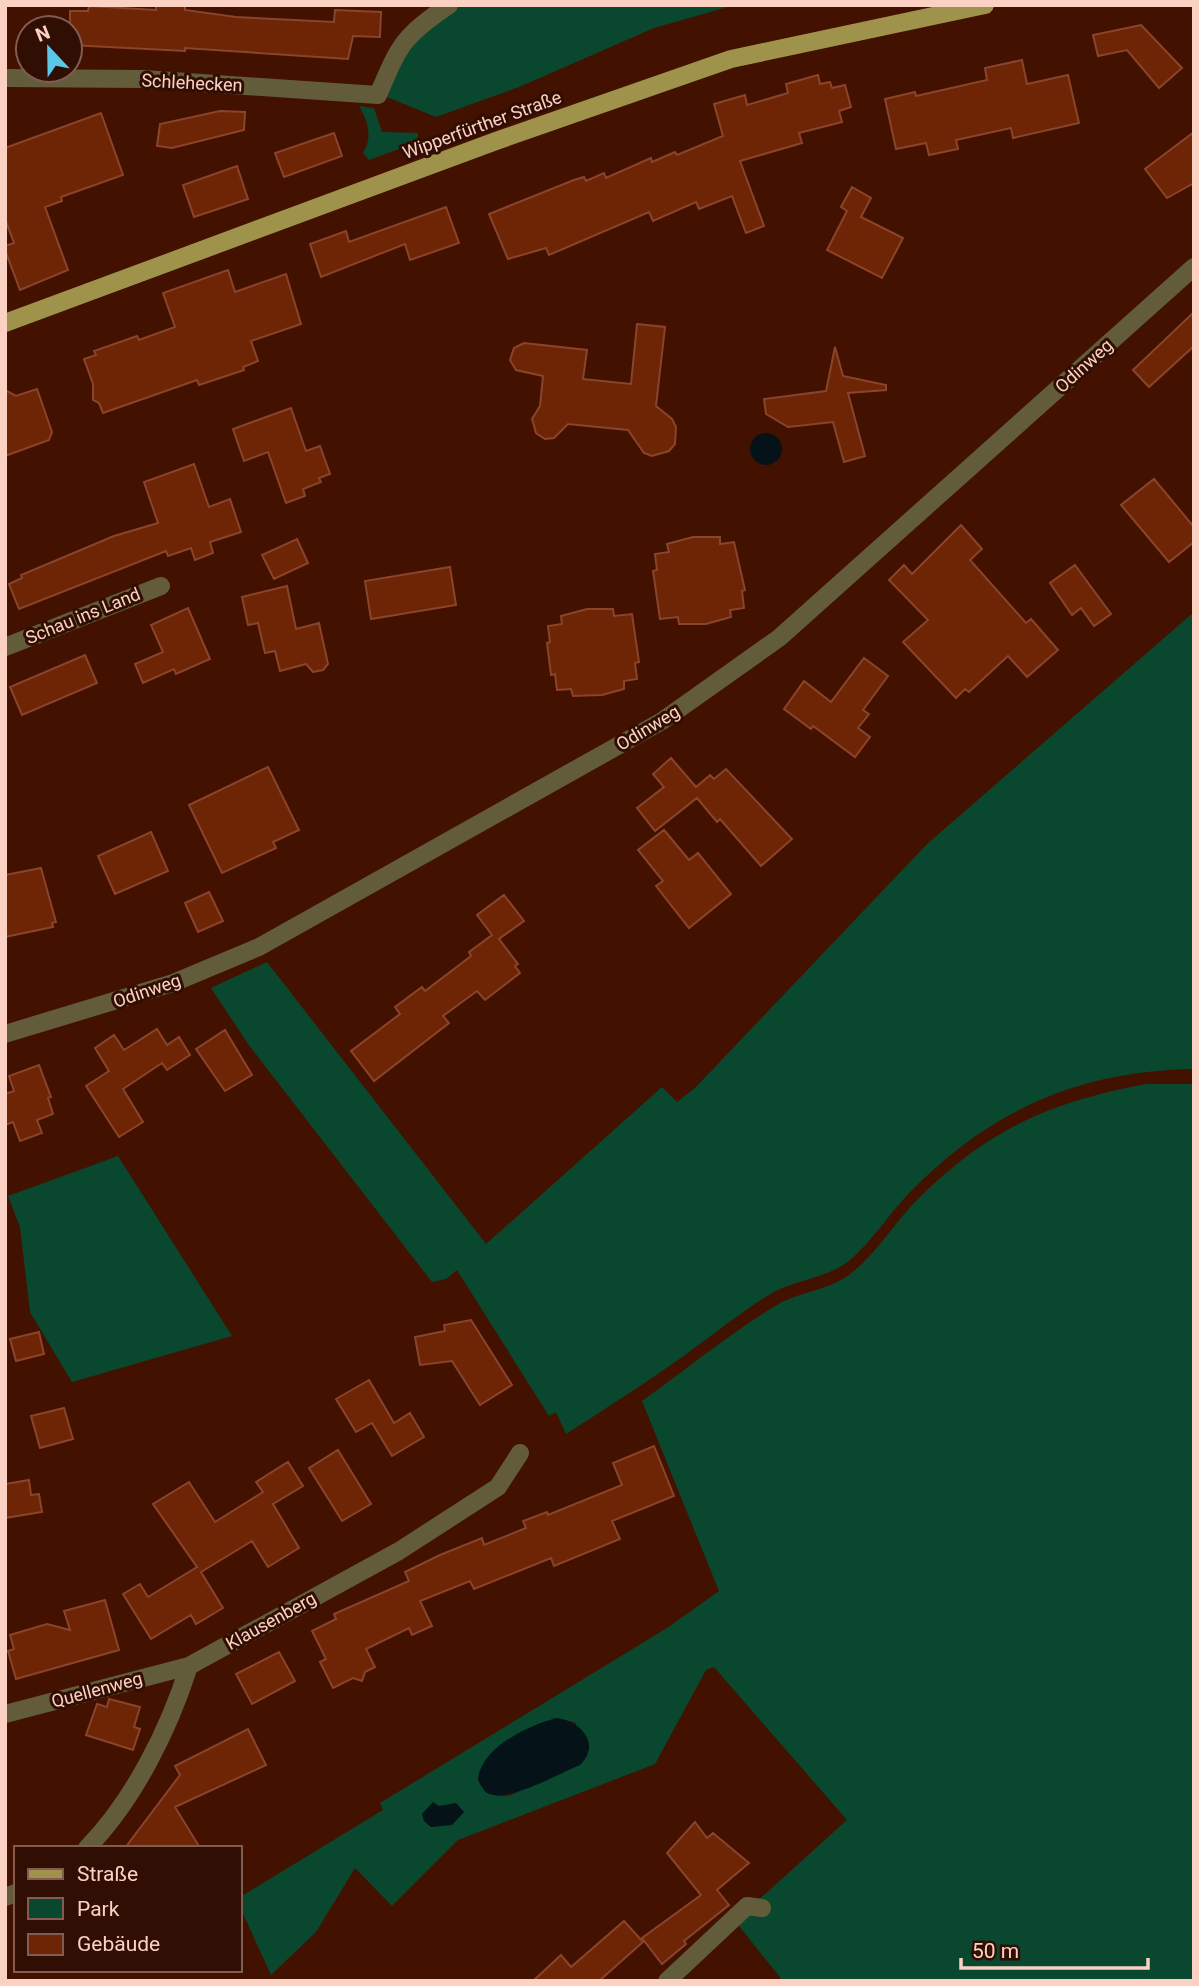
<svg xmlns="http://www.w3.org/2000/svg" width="1199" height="1986" viewBox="0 0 1199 1986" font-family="Roboto,sans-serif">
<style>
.green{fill:#09482e;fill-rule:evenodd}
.water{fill:#051217}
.building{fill:#6d2506;stroke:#8a442b;stroke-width:2}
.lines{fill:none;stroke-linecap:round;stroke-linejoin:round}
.minor{stroke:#625c3b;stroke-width:18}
.major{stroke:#9f934c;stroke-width:18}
.labels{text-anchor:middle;stroke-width:6;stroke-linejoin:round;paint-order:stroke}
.street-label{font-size:18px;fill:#fbd1c3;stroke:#310e03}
</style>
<rect width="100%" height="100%" fill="#431100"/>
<path class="green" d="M457 5H735L654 28 519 87 436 117 382 95 408 45Z
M359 106 374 108 382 132 418 133V142L369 160 363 153C373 137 368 121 359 106Z
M1194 612V1069C1079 1071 990 1110 910 1192 889 1214 872 1241 850 1260 827 1279 796 1279 772 1293 742 1311 714 1334 685 1355 646 1383 606 1408 566 1434L556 1412 549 1416 457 1270 446 1279 432 1282 248 1044 211 988 267 962 486 1244 662 1087 677 1102 695 1088 927 844Z
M1146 1084H1194V1981H783L735 1921 847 1820 714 1667 706 1670 655 1764 458 1840 392 1906 355 1868 316 1932 271 1975 240 1907V1897L383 1810 380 1803 667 1628 719 1591 642 1401C687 1369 730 1333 777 1305 800 1291 831 1291 854 1271 877 1252 894 1224 914 1203 986 1130 1047 1103 1146 1084ZM556 1718 577 1723C564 1738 533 1782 519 1791 503 1802 486 1795 478 1780Z
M118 1156 232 1336 72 1382 30 1312 20 1227 8 1196Z"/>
<path class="water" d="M750 449a16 16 0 1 1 32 0a16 16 0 1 1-32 0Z
M556 1718C580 1720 602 1744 580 1765 560 1773 506 1804 487 1793 483 1790 480 1784 478 1780 481 1747 528 1726 556 1718Z
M433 1802 439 1806 456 1803 464 1812 452 1825 431 1827 424 1821 422 1814Z"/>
<path class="building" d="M156 5H185V10L236 17 334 22 335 10 381 12 380 37 353 36 348 59 185 48V51L70 45V11H88L89 6 156 10Z
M1141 25 1182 68 1159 88 1127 50 1098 56 1093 35Z
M1022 60 1027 84 1068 75 1079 123 1013 138 1011 128 956 140 958 149 929 155 926 143 896 149 885 99 915 92 916 96 987 80 985 68Z
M818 75 820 84 830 82 832 88 845 85 851 107 839 111 842 122 799 133 802 143 740 161 764 226 746 233 732 196 699 209 696 202 653 221 649 212 549 255 546 248 508 259 489 214 574 180 584 177 586 181 604 173 606 178 651 158 652 162 675 152 677 155 723 136 714 104 745 95 747 105 788 93 786 84Z
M220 111 245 112 244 130 172 148 157 146 160 124Z
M101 113 123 175 61 197 62 201 45 207 68 270 20 290 5 250V246L14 243 5 219V148Z
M1194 132V183L1167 198 1145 169Z
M334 133 342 156 284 177 275 153Z
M237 166 248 199 194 217 183 185Z
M852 187 871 198 861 217 903 238 882 278 827 250 847 211 841 207Z
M446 207 459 243 410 260 405 244 321 277 310 244 346 231 349 242Z
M228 270 235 292 286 274 301 324 251 341 258 361 243 367 244 370 199 385 197 380 103 413 99 403 93 400V384L84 359 96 355 94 351 137 336 139 340 175 327 163 293Z
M1194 312V346L1149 387 1133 370Z
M637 324 665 327 656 406 672 419 676 427 675 444 669 451 652 456 644 453 628 430 568 424 554 438 545 439 536 433 532 419 540 406 543 376 516 370 510 360 514 348 524 343 587 350 583 379 631 384Z
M835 347 843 376 886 385V390L848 393 865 456 844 462 833 422 788 427 766 414 764 399 826 391Z
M37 389 52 432 49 440 5 456V390L16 396Z
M291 408 306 451 320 446 330 474 319 478 321 482 303 489 305 496 286 503 268 452 244 461 233 429Z
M194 464 209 507 230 499 241 532 210 542 213 553 195 560 191 548 168 556 166 551 19 609 9 584 22 578 21 575 114 536 158 523 144 482Z
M1154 479 1194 527V542L1169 562 1121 505Z
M961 525 982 549 970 560 1026 623 1031 619 1058 650 1027 677 1008 656 969 692 965 689 956 698 903 642 928 620 889 580 904 565 912 574Z
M693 537H720V544L734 542 745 590 742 591 744 608 730 610 731 617 706 624H679L678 617 660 619 653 571 657 570 655 554 669 552 667 544Z
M297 539 308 563 274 579 262 555Z
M1075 565 1111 614 1094 626 1081 608 1072 615 1050 583Z
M450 567 456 605 371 619 365 581Z
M287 586 296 629 319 623 328 664 323 670 313 672 306 664 280 671 275 651 265 653 258 623 248 625 242 597Z
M188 608 210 659 176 674 174 669 143 683 135 664 163 652 151 625Z
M587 609H613L614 616 632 614 639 662 635 663 637 679 624 681V689L602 695 573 696 571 689 557 690 555 674 551 675 547 643 550 642 548 626 562 624 561 616Z
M85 655 97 683 22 715 10 687Z
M864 658 888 676 863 710 869 714 858 728 870 737 855 757 813 726 811 729 784 709 804 681 831 702Z
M671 758 696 787 710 775 714 779 726 769 792 839 761 866 720 819 717 822 697 798 655 831 637 808 664 787 653 774Z
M268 767 299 830 273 842 276 848 222 873 189 805Z
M664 830 689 860 698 853 731 894 689 928 656 886 663 881 638 850Z
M151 832 168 871 115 894 98 856Z
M41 868 56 922 52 923 53 927 5 937V875Z
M209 892 223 921 198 932 185 903Z
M504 895 524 921 499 939 518 964 515 966 520 973 485 1000 477 991 443 1016 449 1023 374 1081 351 1051 400 1014 395 1007 422 987 425 991 471 956 469 952 492 935 477 915Z
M157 1029 167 1045 179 1037 190 1055 167 1070 162 1063 123 1089 143 1122 119 1137 86 1086 109 1071 95 1048 114 1035 124 1050Z
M225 1030 252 1075 225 1091 196 1049Z
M39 1065 51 1097 48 1098 53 1114 37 1120 42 1133 20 1141 13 1122 5 1125V1094L14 1091 9 1076Z
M471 1320 512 1385 480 1405 452 1361 420 1365 415 1337 445 1331 444 1325Z
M39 1332 44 1354 16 1361 10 1339Z
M369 1380 394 1423 410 1413 424 1437 392 1456 372 1423 356 1432 336 1399Z
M64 1408 73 1439 40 1448 31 1416Z
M654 1446 674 1496 612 1521 620 1539 554 1566 551 1558 474 1589 470 1581 420 1601 432 1626 412 1635 409 1628 366 1649 375 1667 365 1672 362 1681 353 1678 333 1688 320 1662 326 1659 312 1631 336 1619 334 1614 409 1581 405 1572 440 1555 482 1538 484 1545 526 1528 523 1521 547 1512 548 1515 622 1485 613 1463Z
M338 1450 371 1504 342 1521 309 1468Z
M288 1462 303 1486 273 1504 299 1548 268 1567 252 1541 201 1572 223 1608 196 1624 191 1615 151 1639 123 1594 140 1584 148 1597 197 1567 153 1504 189 1482 215 1522 263 1492 256 1482Z
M29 1480 31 1495 39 1494 42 1512 5 1518V1484Z
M105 1600 119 1650 16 1679 8 1651 14 1649 10 1635 47 1624 70 1630 64 1611Z
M279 1652 295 1681 252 1704 236 1674Z
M109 1699 140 1707 134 1727 140 1729 133 1750 86 1735 97 1704 107 1707Z
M248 1729 266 1765 175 1807 200 1848H125L180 1775 175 1766Z
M695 1822 707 1838 713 1833 749 1863 717 1890 729 1905 684 1941 686 1944 662 1964 642 1938 701 1895 667 1853Z
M624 1921 643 1942 599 1981H533L561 1955 571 1967Z"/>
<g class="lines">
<path class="minor" d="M5 78 144 79 378 95C400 44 402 37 449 5
M5 647 161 586
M5 1034 173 983 259 947 662 721 779 638 1194 267
M5 1714 189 1666 399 1551 498 1487 520 1453
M87 1848C134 1800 169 1729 189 1666
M5 1897 16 1893
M667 1981 747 1906 762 1908"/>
<path class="major" d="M5 323 496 141 731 59 985 5"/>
</g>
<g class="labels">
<g class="street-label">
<text transform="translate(192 83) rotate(3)" y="6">Schlehecken</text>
<text transform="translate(482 125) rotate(-20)" y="6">Wipperfürther Straße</text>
<text transform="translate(1084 366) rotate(-42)" y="6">Odinweg</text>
<text transform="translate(83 616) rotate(-22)" y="6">Schau ins Land</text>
<text transform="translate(648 728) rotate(-31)" y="6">Odinweg</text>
<text transform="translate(147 991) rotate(-19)" y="6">Odinweg</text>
<text transform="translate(271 1621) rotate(-29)" y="6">Klausenberg</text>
<text transform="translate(97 1690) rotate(-15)" y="6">Quellenweg</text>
</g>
</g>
<rect width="1199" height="1986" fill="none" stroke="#fbd1c3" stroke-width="14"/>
<rect x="14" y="1846" width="228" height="126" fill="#310e03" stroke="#825c50" stroke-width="2"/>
<rect x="28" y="1869" width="35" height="10" fill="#9f934c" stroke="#825c50" stroke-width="2"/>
<text x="77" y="1881" font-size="21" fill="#fbd1c3">Straße</text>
<rect x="28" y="1898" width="35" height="21" fill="#09482e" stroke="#825c50" stroke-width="2"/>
<text x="77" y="1916" font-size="21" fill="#fbd1c3">Park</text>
<rect x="28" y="1934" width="35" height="21" fill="#6d2506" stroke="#825c50" stroke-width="2"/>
<text x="77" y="1951" font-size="21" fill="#fbd1c3">Gebäude</text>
<g transform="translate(49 49) rotate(338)"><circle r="33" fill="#310e03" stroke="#825c50" stroke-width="2"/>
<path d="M0-5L12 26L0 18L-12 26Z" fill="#5bc8e7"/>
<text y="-10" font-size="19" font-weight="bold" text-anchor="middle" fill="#fbd1c3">N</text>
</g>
<path d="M961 1958v10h187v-10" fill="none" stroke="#fbd1c3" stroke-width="3.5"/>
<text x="972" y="1958" font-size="21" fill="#fbd1c3" stroke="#310e03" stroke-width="5" paint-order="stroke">50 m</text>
</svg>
